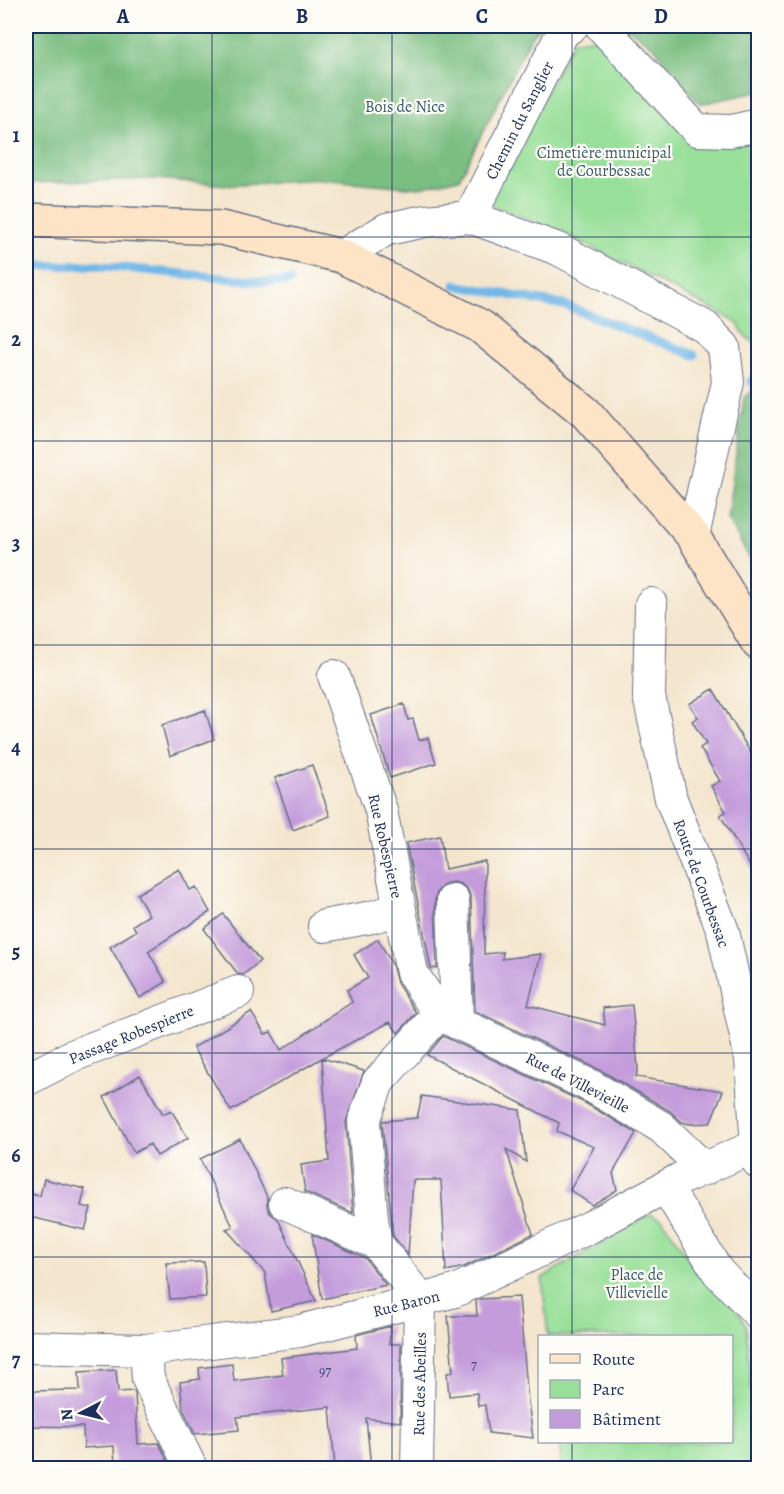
<svg xmlns="http://www.w3.org/2000/svg" width="784" height="1494" viewBox="0 0 784 1494" font-family="Alegreya,serif">
<style>
.green{fill:#98df99;stroke:#5a877c;stroke-width:1.5}
.forest{fill:#7abe81;stroke:#4a7670;stroke-width:1.5}
.lines{fill:none;stroke-linecap:round;stroke-linejoin:round}
.stream{stroke:#72b7e8;stroke-width:9}
.building{fill:#c49cdb}
.street-casing{stroke:#676f85;stroke-width:34}
.secondary-casing{stroke:#676f85;stroke-width:36}
.street{stroke:#fff;stroke-width:32}
.secondary{stroke:#fee4c6;stroke-width:33}
.grid{fill:none;stroke:#1b2f5e;stroke-width:1.5;stroke-opacity:0.55}
.labels{text-anchor:middle;stroke-width:4.5;stroke-linejoin:round;paint-order:stroke}
.number-label{font-size:14px;fill:#454a7d}
.park-label{font-size:16px;fill:#3a5b6d;stroke:#fdfcf7}
.street-label{font-size:16px;fill:#1b2f5e;stroke:#fdfcf7}
.neatline{fill:none;stroke:#1b2f5e;stroke-width:2}
.grid-label{font-size:20px;text-anchor:middle;font-weight:bold;fill:#1b2f5e}
</style>
<rect width="100%" height="100%" fill="#fdfcf7"/>
<filter id="ink" filterUnits="userSpaceOnUse"><feTurbulence type="fractalNoise" baseFrequency=".0167" numOctaves="2"/><feDisplacementMap in="SourceGraphic" scale="12" xChannelSelector="R" yChannelSelector="G"/><feConvolveMatrix kernelMatrix="1 2 1 2 8 2 1 2 1" color-interpolation-filters="sRGB"/></filter>
<filter id="wash" filterUnits="userSpaceOnUse"><feTurbulence type="fractalNoise" baseFrequency=".008" numOctaves="4" result="noise"/><feDisplacementMap in="SourceGraphic" scale="24" xChannelSelector="R" yChannelSelector="G"/><feGaussianBlur stdDeviation="1.35" result="paint"/><feColorMatrix in="noise" values="0 0 0 0 0 0 0 0 0 0 0 0 0 0 0 0 0 1.4 0 .05"/><feComposite in="paint" operator="in"/></filter>
<g filter="url(#wash)">
<rect width="100%" height="100%" fill="#f4e6ce"/>
<path class="green" d="M598 38 703 146 758 137V346L745 336 738 324 730 318 560 231 487 204 574 40Z
M650 1214 662 1219 703 1280 713 1278 728 1295 746 1325 758 1468H562L559 1442H732V1336H548L542 1278Z"/>
<path class="forest" d="M26 26H541L532 35 459 179 419 188 318 179 226 185 156 179 26 183Z
M625 26H758V92L700 104 679 81 655 48Z
M758 387V573L727 518 744 397Z"/>
<g class="lines">
<path class="stream" d="M26 266 95 265 263 282 290 281
M455 285 564 305 694 355
M751 381 758 387"/>
</g>
<g id="blocks">
<path class="building" d="M713 689 759 767V881L720 815 726 812 711 786 720 781 700 748 706 744 692 721 698 717 689 704Z
M404 704 408 720 413 719 419 740 428 738 436 763 390 778 371 715Z
M205 710 214 739 170 756 162 725Z
M312 765 330 816 293 830 275 778Z
M440 836 445 869 485 861 484 954 503 952 502 959 541 954 528 1005 605 1025 603 1008 632 1005 638 1068 636 1077 723 1091 710 1123 689 1124 682 1122 670 1111 602 1071 475 1011 471 899 468 890 461 884 453 882 444 884 437 892 435 901 437 968 431 969 406 843Z
M179 869 190 890 196 887 210 912 148 951 166 982 140 998 110 947 136 931 133 925 149 915 137 894Z
M223 914 260 961 243 975 238 974 204 929Z
M378 939 392 964 397 983 416 1013 398 1033 390 1022 322 1058 231 1111 193 1048 251 1012 265 1034 271 1032 281 1050 352 1002 347 990 368 978 354 955Z
M443 1036 585 1103 636 1133 613 1173 617 1190 592 1205 570 1190 594 1147 557 1131 559 1123 427 1055Z
M322 1058 364 1071 346 1122 353 1213 305 1192 301 1165 329 1161Z
M140 1075 163 1114 171 1110 188 1138 157 1156 150 1144 134 1153 104 1097Z
M422 1096 520 1110 526 1162 506 1149 533 1234 464 1267 446 1271 441 1180H413L408 1255 393 1236 382 1123 383 1121 417 1118Z
M240 1139 268 1199 267 1206 270 1213 278 1219 316 1301 271 1311 265 1273 226 1229 233 1227 200 1159Z
M44 1179 85 1189 81 1206 91 1208 85 1230 26 1216V1193L40 1196Z
M312 1234 365 1258 386 1285 322 1299Z
M204 1262 206 1297 170 1299 166 1263Z
M519 1297 528 1401 533 1438 489 1433 485 1405 478 1406 477 1393 449 1396 447 1373 453 1372 448 1316H477L476 1301 479 1299Z
M391 1326 389 1344H401L400 1422 366 1418 371 1468H335L330 1407 237 1417 239 1430 195 1434 183 1409 180 1382 200 1379 199 1368 232 1364 234 1381 283 1375 281 1358 357 1348 356 1335Z
M116 1370 118 1392 134 1391 135 1394 138 1444 159 1443 168 1462V1468H115L114 1446 84 1448 83 1427 26 1426V1391L80 1390 79 1372Z"/>
</g>
</g>
<g filter="url(#ink)">
<use href="#blocks" fill-opacity="0" stroke="#676f85" stroke-width="1.5"/>
<g class="lines">
<g class="street-casing">
<path id="street" d="M601 26 697 130 731 131 758 125
M470 217 563 32 572 26
M341 256 387 229 425 221 470 217 558 249 705 327 724 347 728 382 693 536
M651 604 649 696 671 799 723 931 751 1059 758 1162
M334 676 381 810 412 973 439 1014 593 1087 661 1127 705 1169
M453 900 457 1023
M324 926 372 917 400 909
M26 1080 72 1056 238 992
M666 1187 718 1272 758 1313
M285 1203 376 1243
M26 1347 146 1350 300 1331 455 1291 590 1227 680 1179 758 1145
M146 1350 148 1379 191 1468
M417 1468 420 1299 376 1243 372 1219 364 1121 378 1082 439 1014"/>
</g>
<g class="secondary-casing">
<path id="secondary" d="M26 220 221 228 341 256 480 326 586 413 693 536 758 643"/>
</g>
<use href="#street" class="street"/>
<use href="#secondary" class="secondary"/>
</g>
</g>
<path class="grid" d="M212 26V1468M392 26V1468M572 26V1336M26 237H758M26 441H758M26 645H758M26 849H758M26 1053H758M26 1257H758M572 1442V1468"/>
<g class="labels">
<g class="number-label">
<text x="474" y="1370">7</text>
<text x="325" y="1376">97</text>
</g>
<g class="park-label">
<text x="405" y="112">Bois de Nice</text>
<text x="604" y="158">Cimetière municipal<tspan x="604" dy="18">de Courbessac</tspan></text>
<text x="637" y="1280">Place de<tspan x="637" dy="18">Villevielle</tspan></text>
</g>
<g class="street-label">
<text transform="translate(519 120) rotate(-63)" y="6">Chemin du Sanglier</text>
<text transform="translate(386 846) rotate(77)" y="6">Rue Robespierre</text>
<text transform="translate(702 883) rotate(70)" y="6">Route de Courbessac</text>
<text transform="translate(131 1034) rotate(-22)" y="6">Passage Robespierre</text>
<text transform="translate(578 1082) rotate(27)" y="6">Rue de Villevieille</text>
<text transform="translate(406 1303) rotate(-14)" y="6">Rue Baron</text>
<text transform="translate(419 1384) rotate(-89)" y="6">Rue des Abeilles</text>
</g>
</g>
<rect width="784" height="1494" fill="none" stroke="#fdfcf7" stroke-width="66"/>
<rect x="538" y="1335" width="195" height="108" fill="#fdfcf7" stroke="#a3aaba" stroke-width="1.5"/>
<rect x="550" y="1354" width="30" height="9" fill="#fee4c6" stroke="#a3aaba" stroke-width="1.5"/>
<text x="592" y="1365" font-size="18" fill="#1b2f5e">Route</text>
<rect x="550" y="1380" width="30" height="18" fill="#98df99" stroke="#a3aaba" stroke-width="1.5"/>
<text x="592" y="1395" font-size="18" fill="#1b2f5e">Parc</text>
<rect x="550" y="1410" width="30" height="18" fill="#c49cdb" stroke="#a3aaba" stroke-width="1.5"/>
<text x="592" y="1425" font-size="18" fill="#1b2f5e">Bâtiment</text>
<g transform="translate(81 1413) rotate(263)" stroke="#fdfcf7" stroke-width="4.5" paint-order="stroke">
<path d="M0-4.5L10 22L0 15L-10 22Z" fill="#1b2f5e"/>
<text y="-9" font-size="16" font-weight="bold" text-anchor="middle" fill="#1b2f5e">N</text>
</g>
<rect x="33" y="33" width="718" height="1428" class="neatline"/>
<g class="grid-label">
<text x="123" y="23">A</text>
<text x="302" y="23">B</text>
<text x="482" y="23">C</text>
<text x="661" y="23">D</text>
<text x="16" y="142">1</text>
<text x="16" y="346">2</text>
<text x="16" y="550">3</text>
<text x="16" y="754">4</text>
<text x="16" y="958">5</text>
<text x="16" y="1162">6</text>
<text x="16" y="1366">7</text>
</g>
</svg>
